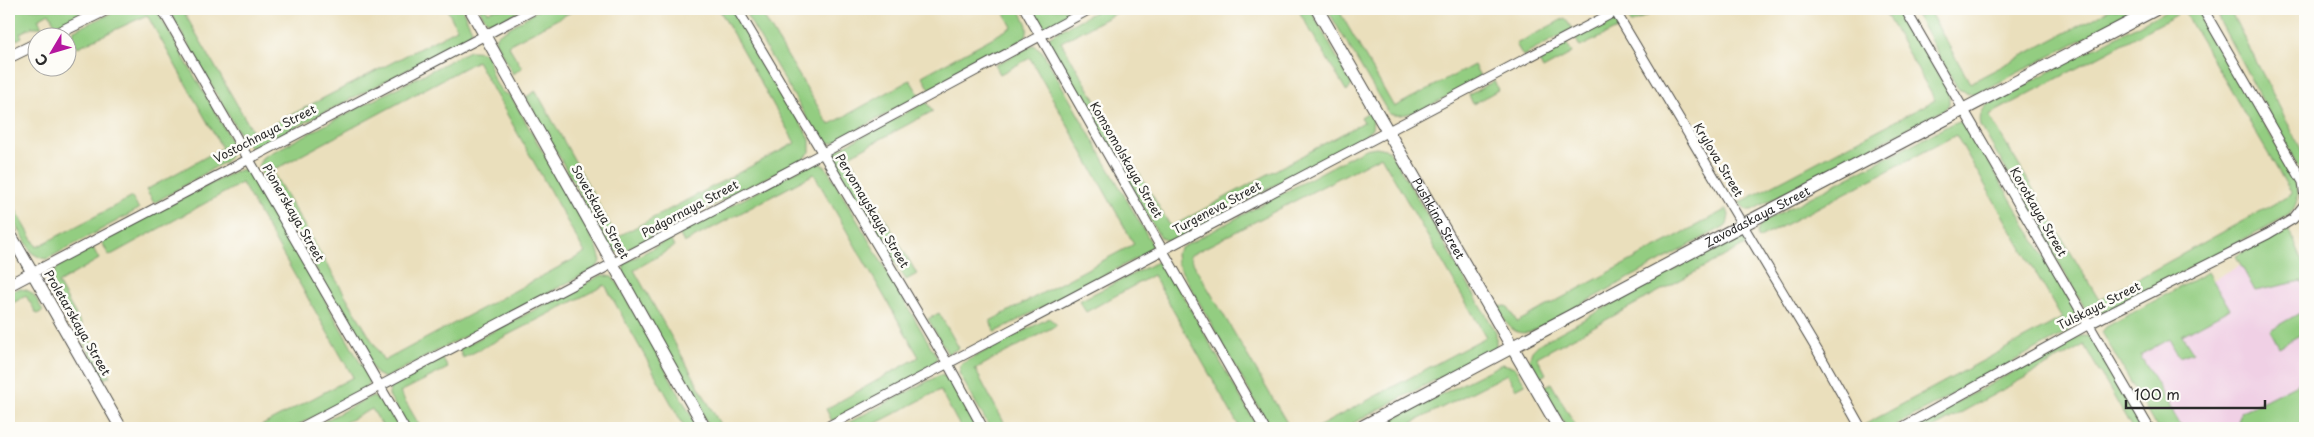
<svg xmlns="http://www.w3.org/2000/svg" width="2314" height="437" viewBox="0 0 2314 437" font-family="'Playpen Sans',sans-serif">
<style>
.built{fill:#f0d0e5}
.green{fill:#93cd81;stroke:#5f7c56;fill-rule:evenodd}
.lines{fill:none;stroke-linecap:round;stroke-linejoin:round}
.minor-casing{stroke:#484641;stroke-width:11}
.tertiary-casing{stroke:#484641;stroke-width:13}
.secondary-casing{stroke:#484641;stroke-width:14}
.minor{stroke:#fff;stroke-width:9}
.tertiary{stroke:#fff;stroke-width:11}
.secondary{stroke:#fff;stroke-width:12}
.labels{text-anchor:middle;stroke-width:5;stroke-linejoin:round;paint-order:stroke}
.street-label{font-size:12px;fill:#2b2b2b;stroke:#fdfcf7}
</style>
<rect width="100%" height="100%" fill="#fdfcf7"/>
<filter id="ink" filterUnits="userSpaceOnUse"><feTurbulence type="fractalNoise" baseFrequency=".02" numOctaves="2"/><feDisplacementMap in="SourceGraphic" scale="10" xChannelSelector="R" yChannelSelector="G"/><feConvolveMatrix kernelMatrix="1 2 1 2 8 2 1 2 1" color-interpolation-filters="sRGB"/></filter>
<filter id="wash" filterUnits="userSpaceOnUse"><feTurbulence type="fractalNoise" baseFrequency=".0096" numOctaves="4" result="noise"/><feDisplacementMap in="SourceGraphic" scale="20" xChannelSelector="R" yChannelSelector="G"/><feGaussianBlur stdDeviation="1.12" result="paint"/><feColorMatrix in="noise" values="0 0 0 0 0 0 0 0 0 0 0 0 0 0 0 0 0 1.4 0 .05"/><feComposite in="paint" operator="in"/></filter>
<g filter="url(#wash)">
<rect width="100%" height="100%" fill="#eadfbc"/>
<path class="built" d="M2288 238 2305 273V428H2169L2115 335Z"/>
<path class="green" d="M9 9H92L56 26 49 13 38 19 42 27H32L20 33 22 37 17 40 14 34 9 36Z
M122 9H154L158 13 226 131C231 143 236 152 226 161L154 203 146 190 222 148 147 15 78 47 73 39 74 30Z
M168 9H182L254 134 457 29 447 9H462L472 30 469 38 256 148H251L243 140Z
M479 9H486L488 12 495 9H524L496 23 486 20Z
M540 9H569L571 12 508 45 522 68 513 74 495 41 496 36Z
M719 9H732L810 139V152L803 159 622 252H616L607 243 526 97 536 91 617 237 795 143Z
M743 9H759L829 125 910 80 920 96 833 143 824 142 815 132Z
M1002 9H1019C1024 19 1031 27 1025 38L931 91 922 76 1012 27Z
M1029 9H1084L1041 28Z
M1100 9H1124L1061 42 1171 227 1364 122 1361 117 1369 112 1373 120 1372 128 1365 136 1171 242 1160 237 1048 46 1050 36Z
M1302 9 1312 12 1352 85 1347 92 1300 13Z
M1327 9H1338L1394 107 1474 65 1480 76C1459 88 1413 122 1389 114Z
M1631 9H1660L1630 24 1628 15Z
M1883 9H1900L1949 93V104L1945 109 1752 210H1747L1739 203 1935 100Z
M1913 9H1928L1970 83 2111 9H2125L2129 15 1975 95 1958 89Z
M2169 9H2195L2198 11 2289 167C2298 185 2303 198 2289 215L2109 311 2096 314 2086 310 1981 126C1979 117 1981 111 1987 105ZM2184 11 2292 194 2099 300 1989 115Z
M2231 12 2305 157V180L2218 18Z
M1565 18 1572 29 1523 56 1516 44Z
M1609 19 1618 21 1621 27 1580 47 1575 37Z
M1565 41 1572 53 1543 69 1537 57Z
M1034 45 1042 51 1152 244 1149 252 995 332 990 321 1134 244 1030 58 1000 74 995 65Z
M469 51C493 51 487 57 492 75 493 79 497 85 500 89 503 94 508 94 512 98L597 247 601 261 596 268 385 378 376 374 259 169V164L263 157ZM477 61 585 253 384 361 272 171Z
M1494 81 1498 90 1473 104 1469 95Z
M926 102 933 111 849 156 917 274 906 280 834 164 833 158 835 151Z
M1962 122 1969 128 2076 311V324L2067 332 1891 428H1867L1864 425 2062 318 1956 135 1758 239 1757 232 1761 223 1953 123Z
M1376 147 1389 150 1496 332V348L1344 428H1316L1486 337 1381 156 1189 256 1290 428H1270L1177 263 1176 254 1181 248 1365 149Z
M819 163 826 167 937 357 934 366 832 421 826 409 919 357 814 174 684 243 679 233 810 164Z
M246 169 257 180 370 380 365 390 292 428H257L353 377 242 183 109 256 101 240 236 171Z
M132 197 139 209 47 259 41 258 32 253 9 211V198L37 247Z
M1727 209 1729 215 1727 225 1530 332C1511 337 1505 320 1497 307L1507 306 1517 322Z
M2288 227 2305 265V287L2302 281 2255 291 2236 256Z
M1741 235 1749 243 1537 357 1546 374 1539 378 1529 361 1532 351 1539 344 1734 237Z
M670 239 674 247 634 270 722 428H710L623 272 625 263Z
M92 246 99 259 58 283 110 376 104 379 52 284C52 262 76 255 92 246Z
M1157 262 1167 268 1258 428H1240L1153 275 1086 312 1079 301Z
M2208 272 2230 309 2182 335 2193 352 2179 357 2169 339 2140 355 2182 428H2157L2102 332 2106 327Z
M602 275 612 277 617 282 698 428H685L605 285 463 358 459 349Z
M17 289C33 288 36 298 43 311L37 314 26 296 9 305V293Z
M2305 310V332L2279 347 2270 330Z
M939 313 959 348 948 354 928 319Z
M1049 318 1057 325 975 369 1007 428H990L959 373 961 364Z
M2080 336H2087L2093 340 2145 428H2132L2084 345 1933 428H1909Z
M442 358 448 368 400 392 421 428H408L389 395 390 386Z
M1502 364 1515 367 1525 384 1516 389 1507 374 1402 428H1374Z
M940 375C956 376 971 414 979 428H961L940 390 867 428H838Z
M2305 380V428H2236L2241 412Z
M1551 383 1577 428H1567L1543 387Z
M372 396 383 403 400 428H384L372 409 334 428H311Z"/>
</g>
<g filter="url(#ink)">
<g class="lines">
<g class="minor-casing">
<path id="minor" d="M162 9 404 428
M737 9 948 364 983 428
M1025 9 1264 428
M1614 9 1817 350 1861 428
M1905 9 2149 428
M2203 9 2303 182 2305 198
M32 273 535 9
M300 428 823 153 1090 9
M825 428 1620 9
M1901 428 2089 324 2268 234 2293 219 2305 204"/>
</g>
<g class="tertiary-casing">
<path id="tertiary" d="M470 9 705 428
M48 38 107 9
M9 57 38 43
M9 232 121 428
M9 285 32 273"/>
</g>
<g class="secondary-casing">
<g id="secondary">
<path id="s1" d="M1317 9 1559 428"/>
<path id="s2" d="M1360 428 1727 233 2156 9"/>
</g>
</g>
<use href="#minor" class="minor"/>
<use href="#tertiary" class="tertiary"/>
<use href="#secondary" class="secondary"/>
</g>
</g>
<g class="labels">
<g class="street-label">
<text transform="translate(265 134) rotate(-27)" y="4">Vostochnaya Street</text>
<text transform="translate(1126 160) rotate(60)" y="4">Komsomolskaya Street</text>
<text transform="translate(1718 160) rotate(59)" y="4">Krylova Street</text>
<text transform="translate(1217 208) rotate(-28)" y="4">Turgeneva Street</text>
<text transform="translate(690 209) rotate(-28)" y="4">Podgornaya Street</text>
<text transform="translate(872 211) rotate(59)" y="4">Pervomayskaya Street</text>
<text transform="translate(600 212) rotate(61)" y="4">Sovetskaya Street</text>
<text transform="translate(2038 212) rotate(60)" y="4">Korotkaya Street</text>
<text transform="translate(293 213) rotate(60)" y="4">Pionerskaya Street</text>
<text dy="4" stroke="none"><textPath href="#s2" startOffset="450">Zavodaskaya Street</textPath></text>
<text dy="4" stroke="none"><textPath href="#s1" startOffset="242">Pushkina Street</textPath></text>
<text transform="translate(2099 306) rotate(-27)" y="4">Tulskaya Street</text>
<text transform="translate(77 323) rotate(60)" y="4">Proletarskaya Street</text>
</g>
</g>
<rect width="2314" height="437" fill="none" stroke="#fdfcf7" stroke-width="30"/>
<g transform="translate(52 52) rotate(232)"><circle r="24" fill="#fdfcf7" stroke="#a9a8a5"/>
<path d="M0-4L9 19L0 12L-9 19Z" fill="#b5179e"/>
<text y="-8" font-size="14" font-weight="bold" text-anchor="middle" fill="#2b2b2b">С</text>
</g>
<path d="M2126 400v8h139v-8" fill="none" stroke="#2b2b2b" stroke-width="2.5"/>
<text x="2134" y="400" font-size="15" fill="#2b2b2b" stroke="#fdfcf7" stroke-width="4" paint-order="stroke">100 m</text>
</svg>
